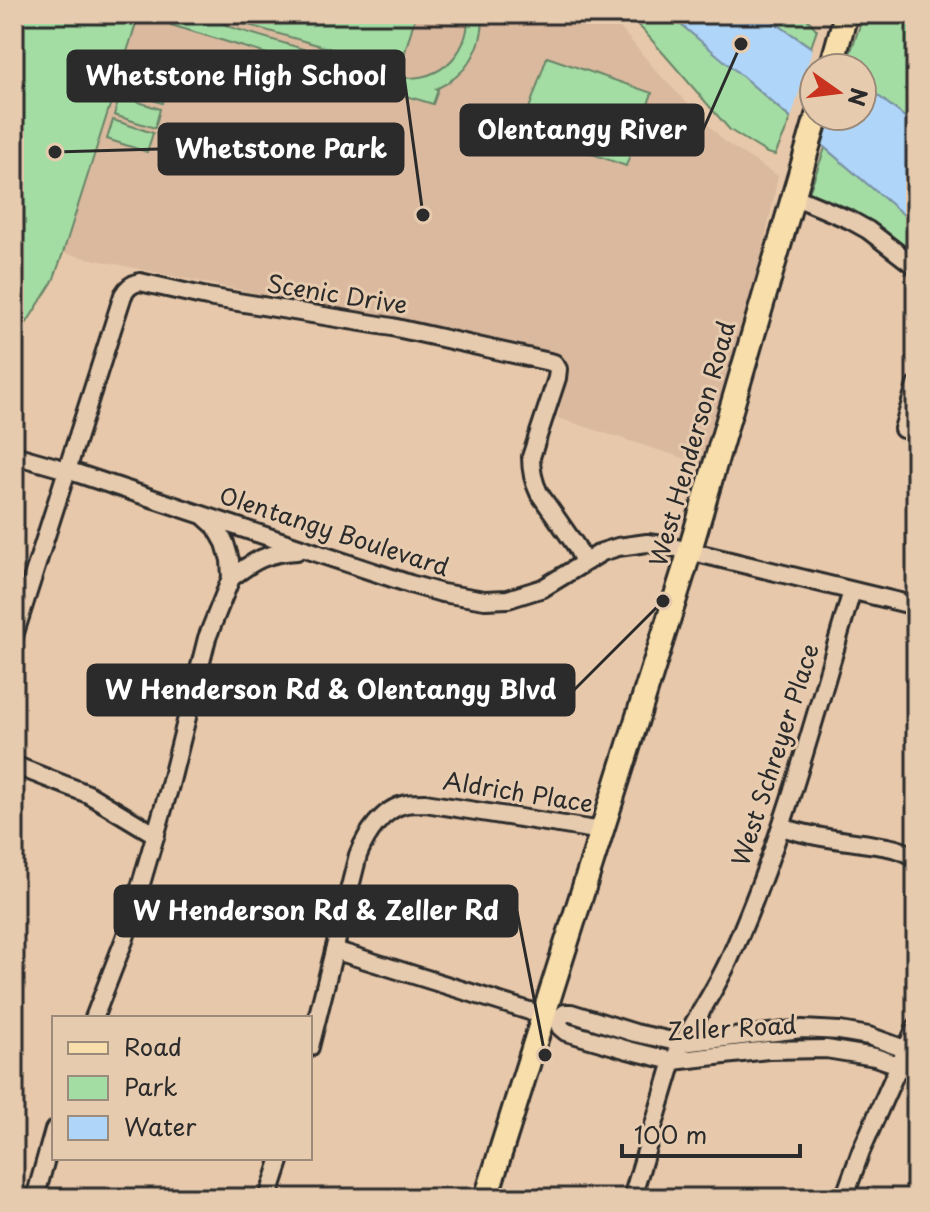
<svg xmlns="http://www.w3.org/2000/svg" width="930" height="1212" viewBox="0 0 930 1212" font-family="'Playpen Sans',sans-serif">
<style>
.built{fill:#dab99e}
.green{fill:#a4dda3;stroke:#688467;stroke-width:2}
.water{fill:#afd5f8;stroke:#7a91a6;stroke-width:2}
.pier{fill:#e8c8aa}
.lines{fill:none;stroke-linecap:round;stroke-linejoin:round}
.minor-casing{stroke:#2b2b2b;stroke-width:22}
.major-casing{stroke:#2b2b2b;stroke-width:28}
.minor{stroke:#e7cbae;stroke-width:16}
.major{stroke:#f8deab;stroke-width:22}
.labels{text-anchor:middle;stroke-width:6;stroke-linejoin:round;paint-order:stroke}
.street-label{font-size:24px;fill:#2b2b2b;stroke:#e7cbae}
.leader{fill:none;stroke:#2b2b2b;stroke-width:3}
.callout-dot{fill:#2b2b2b;stroke:#e7cbae;stroke-width:3}
.callout{fill:#2b2b2b;stroke:#2b2b2b;stroke-width:3}
.callout-label{font-size:26px;text-anchor:middle;font-weight:bold;fill:#fff}
</style>
<rect width="100%" height="100%" fill="#e8c8aa"/>
<filter id="ink" filterUnits="userSpaceOnUse"><feTurbulence type="fractalNoise" baseFrequency=".0125" numOctaves="2"/><feDisplacementMap in="SourceGraphic" scale="16" xChannelSelector="R" yChannelSelector="G"/><feConvolveMatrix kernelMatrix="1 2 1 2 8 2 1 2 1" color-interpolation-filters="sRGB"/></filter>
<g filter="url(#ink)">
<path class="built" d="M139 14H601L620 28 659 74 726 143 778 176 748 323 705 465 558 418 570 367 373 318 63 253Z"/>
<path class="green" d="M14 14H139L63 253 53 281 14 343Z
M175 14H207L230 27 393 76C434 86 470 57 468 14H483C484 48 467 75 436 89L438 90 433 104 171 25Z
M230 14H416L400 69 228 19Z
M626 14H668L730 65 791 119 775 155 767 153 730 130 643 30Z
M762 14H803L817 30 811 47Z
M864 14H916V126L862 83V68H845Z
M547 57 652 93 626 166 522 129Z
M128 72 168 85 162 103 122 90Z
M120 96 160 109 155 128 114 115Z
M113 120 153 133 147 152 107 139Z
M825 148 916 225V272L809 193Z"/>
<path class="water" d="M668 14H762L841 68H814V116H862V83L916 126V225C832 156 752 82 668 14Z"/>
<path class="pier" d="M814 44 845 67 814 68V116H831L821 150 790 122Z"/>
<g class="lines">
<g class="minor-casing">
<path id="minor" d="M793 196 850 220 868 230 916 267
M903 429 916 385
M14 455 67 470 410 584 442 593 485 600 508 599 543 588 602 552 618 547 647 543 664 545 916 606
M231 578C253 561 268 552 297 551
M14 636 123 295C127 288 131 284 140 282L207 297 392 327 554 363 558 369 557 378 531 457C531 471 533 481 539 493L576 546 584 562
M14 765 88 794 156 835
M782 827C808 836 835 839 862 843 881 846 900 847 916 858
M334 950 558 1020 560 1027 566 1032 628 1050 673 1061 768 1050 826 1049 875 1057 916 1071
M94 1018 125 938 169 789 207 638 231 578 230 560 225 543 216 527 205 517
M558 1020 565 1013H571L635 1033 682 1043 802 1029 840 1031 869 1036 916 1053
M310 1047 358 855C366 835 382 809 406 804 412 803 419 803 425 803L602 831
M35 1198 54 1130
M268 1198 281 1158
M632 1198 673 1061C690 1026 713 995 729 960 783 841 815 715 852 591
M844 1198 861 1151 916 1027"/>
</g>
<g class="major-casing">
<path id="major" d="M831 68 846 14
M486 1198 685 567 817 116"/>
</g>
<use href="#minor" class="minor"/>
<use href="#major" class="major"/>
</g>
</g>
<g class="labels">
<g class="street-label">
<text transform="translate(337 295) rotate(9)" y="8">Scenic Drive</text>
<text transform="translate(693 444) rotate(-74)" y="8">West Henderson Road</text>
<text transform="translate(334 532) rotate(18)" y="8">Olentangy Boulevard</text>
<text transform="translate(776 755) rotate(-72)" y="8">West Schreyer Place</text>
<text transform="translate(518 793) rotate(9)" y="8">Aldrich Place</text>
<text transform="translate(732 1029) rotate(-3)" y="8">Zeller Road</text>
</g>
</g>
<path class="leader" d="M423 215L404 76M741 44L703 130M55 152L159 149M663 601L574 690M545 1055L517 911"/>
<g class="callout-dot">
<circle cx="423" cy="215" r="8"/>
<circle cx="741" cy="44" r="8"/>
<circle cx="55" cy="152" r="8"/>
<circle cx="663" cy="601" r="8"/>
<circle cx="545" cy="1055" r="8"/>
</g>
<g class="callout">
<rect x="68" y="51" width="336" height="50" rx="8"/>
<rect x="461" y="105" width="242" height="50" rx="8"/>
<rect x="159" y="124" width="244" height="50" rx="8"/>
<rect x="88" y="665" width="486" height="50" rx="8"/>
<rect x="115" y="886" width="402" height="50" rx="8"/>
</g>
<g class="callout-label">
<text x="236" y="85">Whetstone High School</text>
<text x="582" y="139">Olentangy River</text>
<text x="281" y="158">Whetstone Park</text>
<text x="331" y="699">W Henderson Rd &amp; Olentangy Blvd</text>
<text x="316" y="920">W Henderson Rd &amp; Zeller Rd</text>
</g>
<rect width="930" height="1212" fill="none" stroke="#e7cbae" stroke-width="48"/>
<rect x="24" y="24" width="882" height="1164" fill="none" stroke="#2b2b2b" stroke-width="3" filter="url(#ink)"/>
<rect x="52" y="1016" width="260" height="144" fill="#e7cbae" stroke="#9c8b7a" stroke-width="2"/>
<rect x="68" y="1042" width="40" height="12" fill="#f8deab" stroke="#9c8b7a" stroke-width="2"/>
<text x="124" y="1056" font-size="24" fill="#2b2b2b">Road</text>
<rect x="68" y="1076" width="40" height="24" fill="#a4dda3" stroke="#9c8b7a" stroke-width="2"/>
<text x="124" y="1096" font-size="24" fill="#2b2b2b">Park</text>
<rect x="68" y="1116" width="40" height="24" fill="#afd5f8" stroke="#9c8b7a" stroke-width="2"/>
<text x="124" y="1136" font-size="24" fill="#2b2b2b">Water</text>
<g transform="translate(838 92) rotate(104)"><circle r="38" fill="#e7cbae" stroke="#9c8b7a" stroke-width="2"/>
<path d="M0-6L14 30L0 20L-14 30Z" fill="#c8321e"/>
<text y="-12" font-size="22" font-weight="bold" text-anchor="middle" fill="#2b2b2b">N</text>
</g>
<path d="M622 1144v12h178v-12" fill="none" stroke="#2b2b2b" stroke-width="4"/>
<text x="634" y="1144" font-size="24" fill="#2b2b2b" stroke="#e7cbae" stroke-width="6" paint-order="stroke">100 m</text>
</svg>
